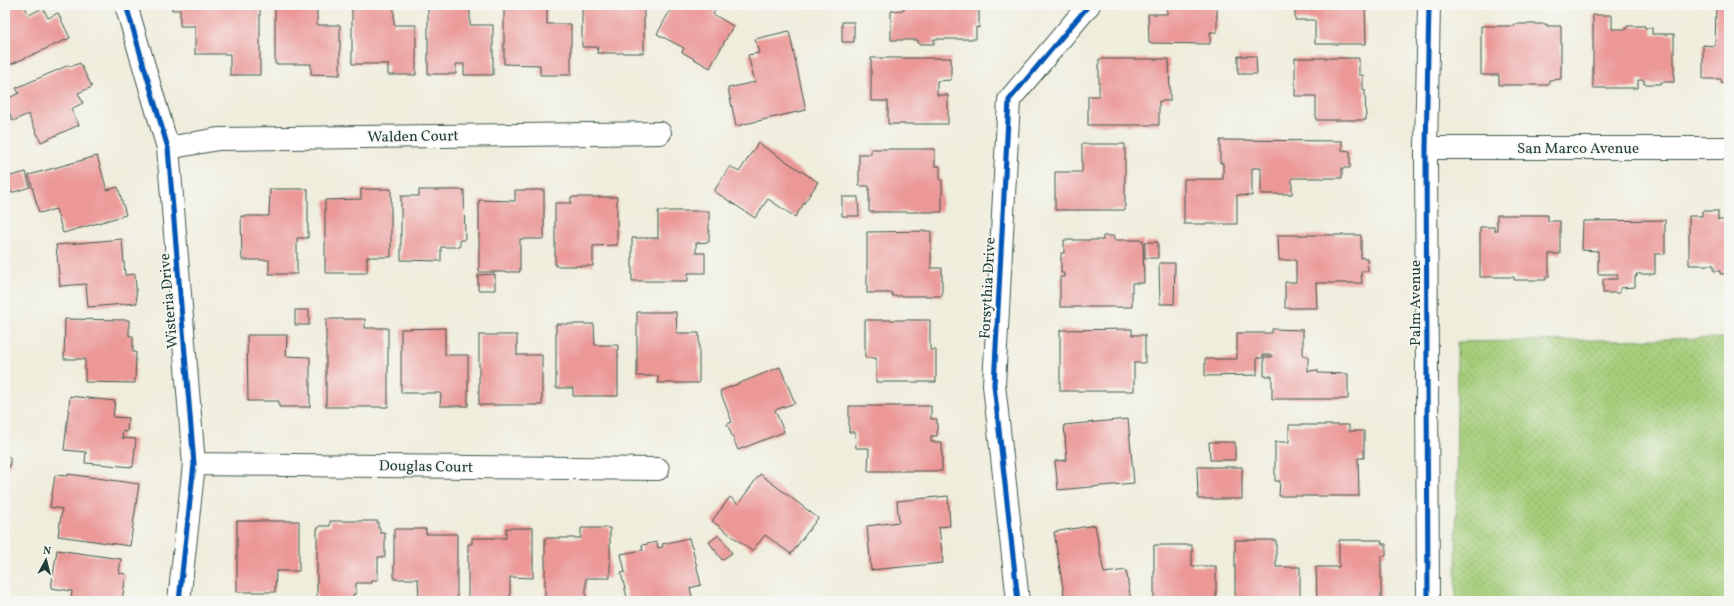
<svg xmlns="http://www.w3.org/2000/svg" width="1734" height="606" viewBox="0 0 1734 606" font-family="Vollkorn,serif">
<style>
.grass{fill:url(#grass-dots);stroke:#628657}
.building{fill:#eb9897}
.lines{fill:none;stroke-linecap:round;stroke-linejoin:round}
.minor-casing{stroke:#3e574d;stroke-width:24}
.minor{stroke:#fff;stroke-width:22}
.cycleway-casing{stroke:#f6f6f2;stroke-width:8}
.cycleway{stroke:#0057b8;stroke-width:5}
.labels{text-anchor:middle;stroke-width:3.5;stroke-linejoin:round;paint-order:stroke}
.street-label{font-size:15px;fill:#1f3d34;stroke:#f6f6f2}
</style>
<defs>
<pattern id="grass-dots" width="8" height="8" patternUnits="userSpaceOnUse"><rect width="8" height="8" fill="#a5ce7a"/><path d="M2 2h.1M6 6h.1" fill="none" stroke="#86a865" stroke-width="1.8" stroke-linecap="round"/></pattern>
</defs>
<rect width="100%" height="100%" fill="#f6f6f2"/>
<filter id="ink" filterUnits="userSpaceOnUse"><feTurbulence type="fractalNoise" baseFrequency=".025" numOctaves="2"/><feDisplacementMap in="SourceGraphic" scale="8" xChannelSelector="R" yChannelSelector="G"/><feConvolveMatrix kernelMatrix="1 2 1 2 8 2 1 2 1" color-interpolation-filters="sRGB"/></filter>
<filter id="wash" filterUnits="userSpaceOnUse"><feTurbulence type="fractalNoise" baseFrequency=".012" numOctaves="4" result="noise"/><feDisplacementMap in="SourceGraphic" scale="16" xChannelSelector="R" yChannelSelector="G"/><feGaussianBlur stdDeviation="0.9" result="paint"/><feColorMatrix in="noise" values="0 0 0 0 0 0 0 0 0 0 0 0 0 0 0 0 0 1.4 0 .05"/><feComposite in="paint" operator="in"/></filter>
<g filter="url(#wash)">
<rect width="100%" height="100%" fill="#efeddb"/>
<path class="grass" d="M1729 338V601H1456L1457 342Z"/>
<g id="blocks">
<path class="building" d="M5 5H24L29 15 43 8 48 18 58 13 70 38 5 67Z
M172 5H260V75H230V54H195V26H180V10H172Z
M275 5H317V25H340V75L311 74V64H275Z
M352 5H394V25H416V75H388V64H352Z
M428 5H470V25H493V75H464V64H456V74H428Z
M504 5H547V24H571V75H540V65L504 64Z
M582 5H644V53H597L598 47H582Z
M673 5H718L713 14 733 26 710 68 682 52 684 48 657 34Z
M904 5H973V8H979V28L976 27V39H934V44H918V40H891V11L904 10Z
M1167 5H1217V32H1210V44L1149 43 1148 14H1167Z
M1295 5H1365L1366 44H1315V20H1295Z
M1716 5H1729V83H1721V79H1703V45L1715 46Z
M1593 15H1612V29H1627V26H1645V28H1652V34H1674V82H1661V84H1644V80H1638V88H1593Z
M842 22H854V42H842Z
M1515 24H1547V26H1561V79L1549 80V85H1499V75H1481V26H1515Z
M789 31 806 110 736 126 728 88 755 82 748 55 759 53 755 39Z
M1238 56H1256L1257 74H1238Z
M871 58H951V80L937 81V95H948V124H888V101H871Z
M1295 58H1359V75H1363V90H1365L1366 120H1316V96H1295Z
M1099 59H1169L1170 101H1159V125H1088V96H1099Z
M80 63 92 87 78 93 83 103 71 109 79 125 41 142 28 114 13 121 5 103V100L19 93 16 88 69 65 70 67Z
M1220 140 1342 141V150L1350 151V168H1342V178H1292V194H1261V168H1252V196L1237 195V224H1184V179H1223V163H1220Z
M758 143 818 182 795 217 768 199 755 218 714 191 730 166 739 172Z
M1082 144H1125V210H1055V172H1082Z
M871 149H935V166H940V180H942V212H869V186H859V154H871Z
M97 156 107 190 118 187 126 215 63 233 56 209 39 213 29 175Z
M26 172 30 187 11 193 7 177Z
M270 189H308V238H297V274H269V260H242L241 216H269Z
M361 189H391V257H367V273H325V200L361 199Z
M419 190H464L465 240H460V247H441V261L401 260V196H419Z
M515 190H544V239H520V272H479V200L515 201Z
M571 197H617V245L593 246V266H555V203H571Z
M842 197H858L859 216H842Z
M1725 210H1729V274H1720V271H1714V265H1689V216H1702V211H1718V220H1725Z
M658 211H709V242L696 243V253H705V273H688V281H632V238H658Z
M1497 215H1548V221H1560V254H1549V277H1546V280H1514V277H1480V227H1494V231H1497Z
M1665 220V254H1655V274H1636L1637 277 1635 276V287L1620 288V293H1603V279H1617V274H1598V251L1582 250 1583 221Z
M931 231V268H942V296H892V293H867V232Z
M1278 235H1361V258H1367L1368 271H1361L1362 283H1316L1317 308H1285V282H1296V260H1279Z
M1103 236H1114V240H1143L1144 283H1132V307H1060V277H1064V273H1061V253H1064V240H1103Z
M122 239 125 275 135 274 137 303 88 307 86 284 60 286 56 245Z
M1145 242H1158V258H1145Z
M1159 263H1175L1174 304H1160Z
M495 274V290H478V275Z
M295 310H309V325H295Z
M637 312H676L677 333H699V383H658V376H637Z
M65 319 129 320V336H133V352H136L135 383 85 382V359H64Z
M326 319H365V328H388V407H326Z
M865 320H930V350H936V382H876V358H865Z
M556 324H594L595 345H618V396H573V388H556Z
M445 328V355H468V406H440L441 393H401V329Z
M1132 329V335H1145V363H1134V391H1060V330Z
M1272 329 1303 330V356H1308V371L1318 370V373L1348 374V399H1272V376H1264V357H1272V355H1263V358H1257V375L1205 376V359H1237V333H1272Z
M247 335H287L286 356 310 357V407H279V401H248Z
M479 335H517V355H542V405H479Z
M780 367 795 403 775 410 784 432 738 450 727 424 732 422 720 391Z
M70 396 115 401 113 417 128 418 127 432 123 431 122 438 136 439 133 467 85 463 86 452 64 450Z
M849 406H931V419H937V436H931V442H942V471H868L869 448H856L855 432H849Z
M1128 419 1134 483 1058 490 1055 461 1067 460 1064 425Z
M1289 425H1349V431H1364V458H1358L1359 496H1279L1280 481H1275V442H1289Z
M1209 442H1235V460H1210Z
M5 457H10V467L5 466Z
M1197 467H1242V499H1198Z
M68 474 139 484 130 546 58 536 62 509 50 507 55 475 68 476Z
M760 474 818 518 791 554 765 535 752 551 712 521 730 497 738 504Z
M948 496 950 526 939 527 943 563 871 570 867 526 899 522 897 501Z
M237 521H299V571H276L275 592H237Z
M330 521H378V528H380V533H385V557H378V580H372V583H356V594H353V601H317V528H319V526H330Z
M1095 525 1104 573 1126 570 1131 601H1065L1054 532Z
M506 528H533V578L510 577V601H468V544H472V538H506Z
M581 528H610V578H586V601H545V538H581Z
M394 529H426V534H457V599H419L418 579H394Z
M719 535 732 553 722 560 709 542Z
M689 538 691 546H692L701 585 690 588 693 601H628L621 573 625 572 621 554 643 550 642 545 657 542 658 548 663 547 662 544Z
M1235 540H1276V567H1300V601H1235Z
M1339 540H1381L1382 544H1386V556H1381V601H1317L1316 567H1339Z
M1154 545H1192V566H1216V601H1154Z
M57 550 121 559 119 573 126 574 122 601H71L72 591 51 588Z"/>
</g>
</g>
<g filter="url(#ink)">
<use href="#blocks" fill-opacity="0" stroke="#3e574d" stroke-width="1"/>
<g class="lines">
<g class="minor-casing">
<path id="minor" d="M126 5 168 148 194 464 179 601
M168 148 218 139 660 133
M1426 148H1729
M194 464 658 469
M1018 601 994 385 1009 100 1089 5
M1428 601 1426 148 1429 5"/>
</g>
<use href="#minor" class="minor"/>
<g class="cycleway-casing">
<path id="cycleway" d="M126 5 168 148 194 464 179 601
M1018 601 994 385 1009 100 1089 5
M1428 601 1426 148 1429 5"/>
</g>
<use href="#cycleway" class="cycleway"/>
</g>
</g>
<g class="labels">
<g class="street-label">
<text transform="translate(413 136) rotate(-1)" y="5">Walden Court</text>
<text x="1578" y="153">San Marco Avenue</text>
<text transform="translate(987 288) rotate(-87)" y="5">Forsythia Drive</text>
<text transform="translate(168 301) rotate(-95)" y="5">Wisteria Drive</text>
<text transform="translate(1415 303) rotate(-90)" y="5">Palm Avenue</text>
<text transform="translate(426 466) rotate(1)" y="5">Douglas Court</text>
</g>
</g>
<rect width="1734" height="606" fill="none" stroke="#f6f6f2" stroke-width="20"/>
<g transform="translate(46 560) rotate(7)" stroke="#f6f6f2" stroke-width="3" paint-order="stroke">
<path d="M0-3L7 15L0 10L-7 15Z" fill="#1f3d34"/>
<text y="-6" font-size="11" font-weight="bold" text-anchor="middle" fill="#1f3d34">N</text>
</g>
</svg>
